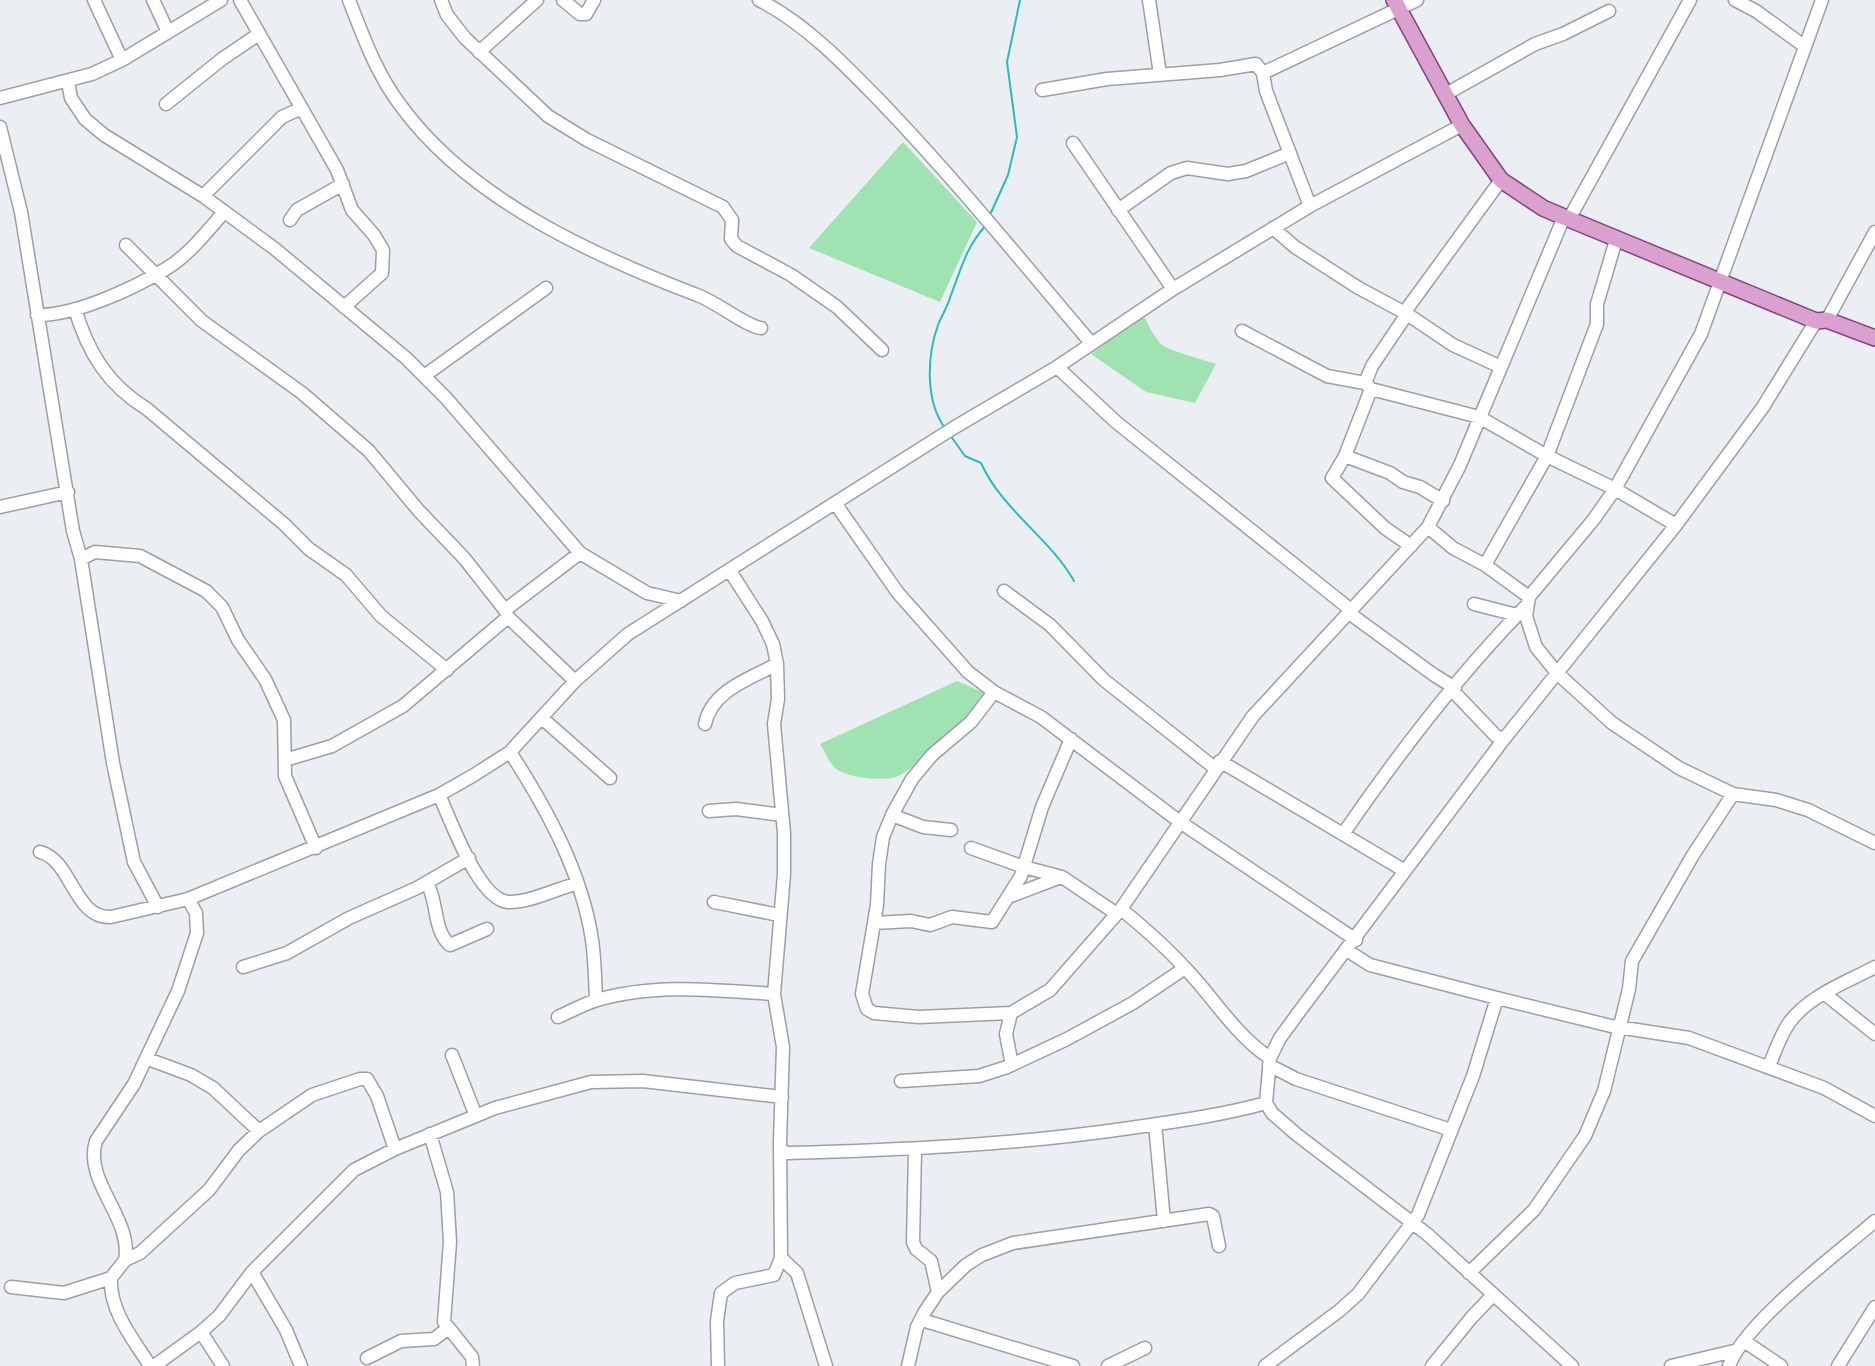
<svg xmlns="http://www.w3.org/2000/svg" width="1875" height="1366" viewBox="0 0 1875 1366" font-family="Literata,serif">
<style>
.green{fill:#a0e2b1}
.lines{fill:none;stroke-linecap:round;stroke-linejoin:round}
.stream{stroke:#2abbbc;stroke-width:2}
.minor-casing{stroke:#9d9fa5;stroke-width:15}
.major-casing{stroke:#84457a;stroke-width:18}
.minor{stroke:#fff;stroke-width:12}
.major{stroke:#daa0d0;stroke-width:15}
</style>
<rect width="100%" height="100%" fill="#ebeef3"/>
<path class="green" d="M903 142 977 222 940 302 809 248Z
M1143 315C1148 324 1154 337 1161 344 1171 352 1202 359 1216 364L1195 403 1146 392 1091 354Z
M957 681 987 694C969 715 921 766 898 776 885 782 846 778 835 768 829 763 825 751 820 744Z"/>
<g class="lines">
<path class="stream" d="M989 217 1008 175 1017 137 1007 62 1020 0
M945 428C925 401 927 356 938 325 942 315 948 306 951 295 962 267 965 249 986 225
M950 435 965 456 981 463C1002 510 1049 537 1074 581"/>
<g class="minor-casing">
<path id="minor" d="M94 0 122 60
M153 0 168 32
M240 0 337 170 352 210 374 235 383 250 382 273 344 307
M349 0C363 36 377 75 401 106 469 199 592 255 697 295 715 301 747 327 761 328
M441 0 447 15 465 38 548 116 587 140 723 207 732 220 731 239 737 246 791 275 837 307 882 350
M563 0 580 14H586L594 0
M759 0C806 24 844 64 881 102 955 179 1022 262 1091 343
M1149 0 1160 74
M1735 0 1756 11 1804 46
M1822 0 1701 334 1615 489 1594 519 1529 597 1526 616 1536 647 1557 673 1612 723 1679 768 1733 794 1776 800 1808 810 1875 843
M479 52 537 0
M1263 73 1417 0
M68 82 71 98 85 119 104 135 203 196 275 249 406 358 446 398 580 553 647 593 681 601
M1042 90 1107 79 1220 70 1256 64 1263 73 1266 91 1310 206
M1446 94 1535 44 1563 34 1609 11
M0 98 92 74 122 60 221 0
M166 104 222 59 259 34
M0 127 21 212 73 531 81 559 113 763 134 862 158 907
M1073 143 1173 289
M203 196 282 117 300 109
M1118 210 1171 173 1187 168 1228 174 1246 171 1290 153
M1569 219 1690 0
M290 220 297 210 343 184
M1273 228 1295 247 1357 287 1407 314 1453 345 1501 367
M126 245 202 321 302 393 369 451 419 511 464 558 505 610
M75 309C88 353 108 385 147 409L284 524 309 549 346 575 381 616 447 670
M1404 313 1501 180
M37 315C74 316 132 289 164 270 187 257 207 232 224 212
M1827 320 1875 232
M1242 331 1327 376 1365 383 1371 389 1479 417 1547 456 1615 489 1676 525
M1057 367 1116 422 1351 610
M424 376 546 288
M1365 383 1372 366 1407 314
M1371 389 1345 456 1332 478 1385 528 1411 546
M1345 456 1390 473 1403 482 1420 487 1443 501
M835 503 898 593 968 672 994 692 1041 717 1180 822 1356 940
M0 507 68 492
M1428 527 1453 548 1485 565 1529 597
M81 559 95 552 140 556 206 591 222 607 238 640 265 679 284 720 285 776 316 848
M1485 565 1547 456 1597 324V304L1616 240
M1004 591 1050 625 1104 680 1216 769
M1474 604 1517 615
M1349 613 1434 675 1455 688
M575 681 508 617 505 610 580 553
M1452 690 1496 736 1504 739
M994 692 971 722 932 755 912 779 892 815 883 837 879 864 877 905 862 994 867 1009 874 1013 919 1017 1011 1013 1050 990 1121 909 1253 716 1428 527 1460 465 1564 217
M543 719 610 778
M705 724C712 690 750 679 777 664
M510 752C547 809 582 873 592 940 595 960 595 980 596 1000
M285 760 332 746 403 706 508 617
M1220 761 1405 871
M439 795C451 820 478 899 508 902 529 903 555 889 576 884
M709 811 736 809 782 815
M892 815 923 827 951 830
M1343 834C1398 754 1458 675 1527 605
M971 848 1024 867 1062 877 1117 914
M40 852C72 860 74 919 111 917L188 899 439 795 474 775 510 752 575 681 628 634 955 427 1057 367 1173 289 1310 206 1462 125
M427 883C438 901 433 931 450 945L487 929
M1011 896 1061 877
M714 902 779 915
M1121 909C1143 927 1166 947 1185 968 1214 998 1235 1035 1270 1058
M874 923 911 921 930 925 952 917 992 922 1021 876 1042 807 1071 739
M1348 951 1370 965 1497 998 1611 1026 1689 1038 1824 1088 1875 1116
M243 967 287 953 349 918 417 888 469 858
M1825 994 1875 1034
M1011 1013 1006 1034 1012 1065
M558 1017C571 1011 584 1004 597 1000 653 983 716 990 774 994
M452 1055 476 1116
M148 1059 191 1075 213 1088 259 1131
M1269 1065 1296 1079 1451 1130
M1769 1066C1775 1052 1780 1036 1789 1023 1808 996 1847 982 1875 967
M901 1081 979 1076 1007 1067 1067 1039 1133 1003 1185 968
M1155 1124 1164 1221
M430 1134 447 1192 450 1242 444 1322 472 1357 473 1366
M781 1150 787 1153C900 1150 1011 1145 1123 1129 1171 1122 1219 1116 1266 1103
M915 1150 913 1242 916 1249 931 1261 938 1292
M781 1258 797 1273 826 1366
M125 1260C133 1218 83 1182 96 1141L134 1084 178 991 197 933 196 913 188 899
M252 1272 286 1330 301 1366
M1469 1273 1534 1210 1585 1136 1604 1091 1629 989 1632 961 1693 855 1733 794
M11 1287 64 1293 111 1278
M922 1320 1073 1366
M201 1332 223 1366
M1744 1341 1781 1366
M367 1358 401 1341 434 1339 447 1329
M150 1366C134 1340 109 1311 111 1278L125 1260 140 1253 209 1190 239 1150 259 1131 312 1095 360 1079H367L377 1096 395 1149
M154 1366 201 1332 219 1316 252 1272 354 1170 395 1149 495 1108 591 1082 643 1081 782 1097
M718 1366 717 1321 721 1293 735 1283 774 1275 781 1258 780 1142 783 1047 774 994 784 874V833L774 724 778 699 777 664 773 644 762 621 730 571
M908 1366 917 1327 924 1313 938 1292 966 1265 982 1255 1013 1243 1209 1214 1213 1216 1219 1246
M1108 1366 1145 1348
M1265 1366 1339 1311 1358 1294 1418 1215 1473 1076 1497 998
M1432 1366 1472 1317 1493 1295
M1572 1366 1427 1234 1296 1134 1272 1113 1266 1103 1270 1058 1280 1038 1299 1012 1504 739 1676 525 1763 407 1816 321
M1671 1366 1734 1351
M1729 1366C1745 1322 1837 1254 1875 1221
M1838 1366 1875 1307"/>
</g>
<g class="major-casing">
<path id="major" d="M1394 0 1462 125 1501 180 1543 208 1564 217 1816 321 1827 320 1875 338"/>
</g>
<use href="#minor" class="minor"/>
<use href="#major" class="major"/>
</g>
</svg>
